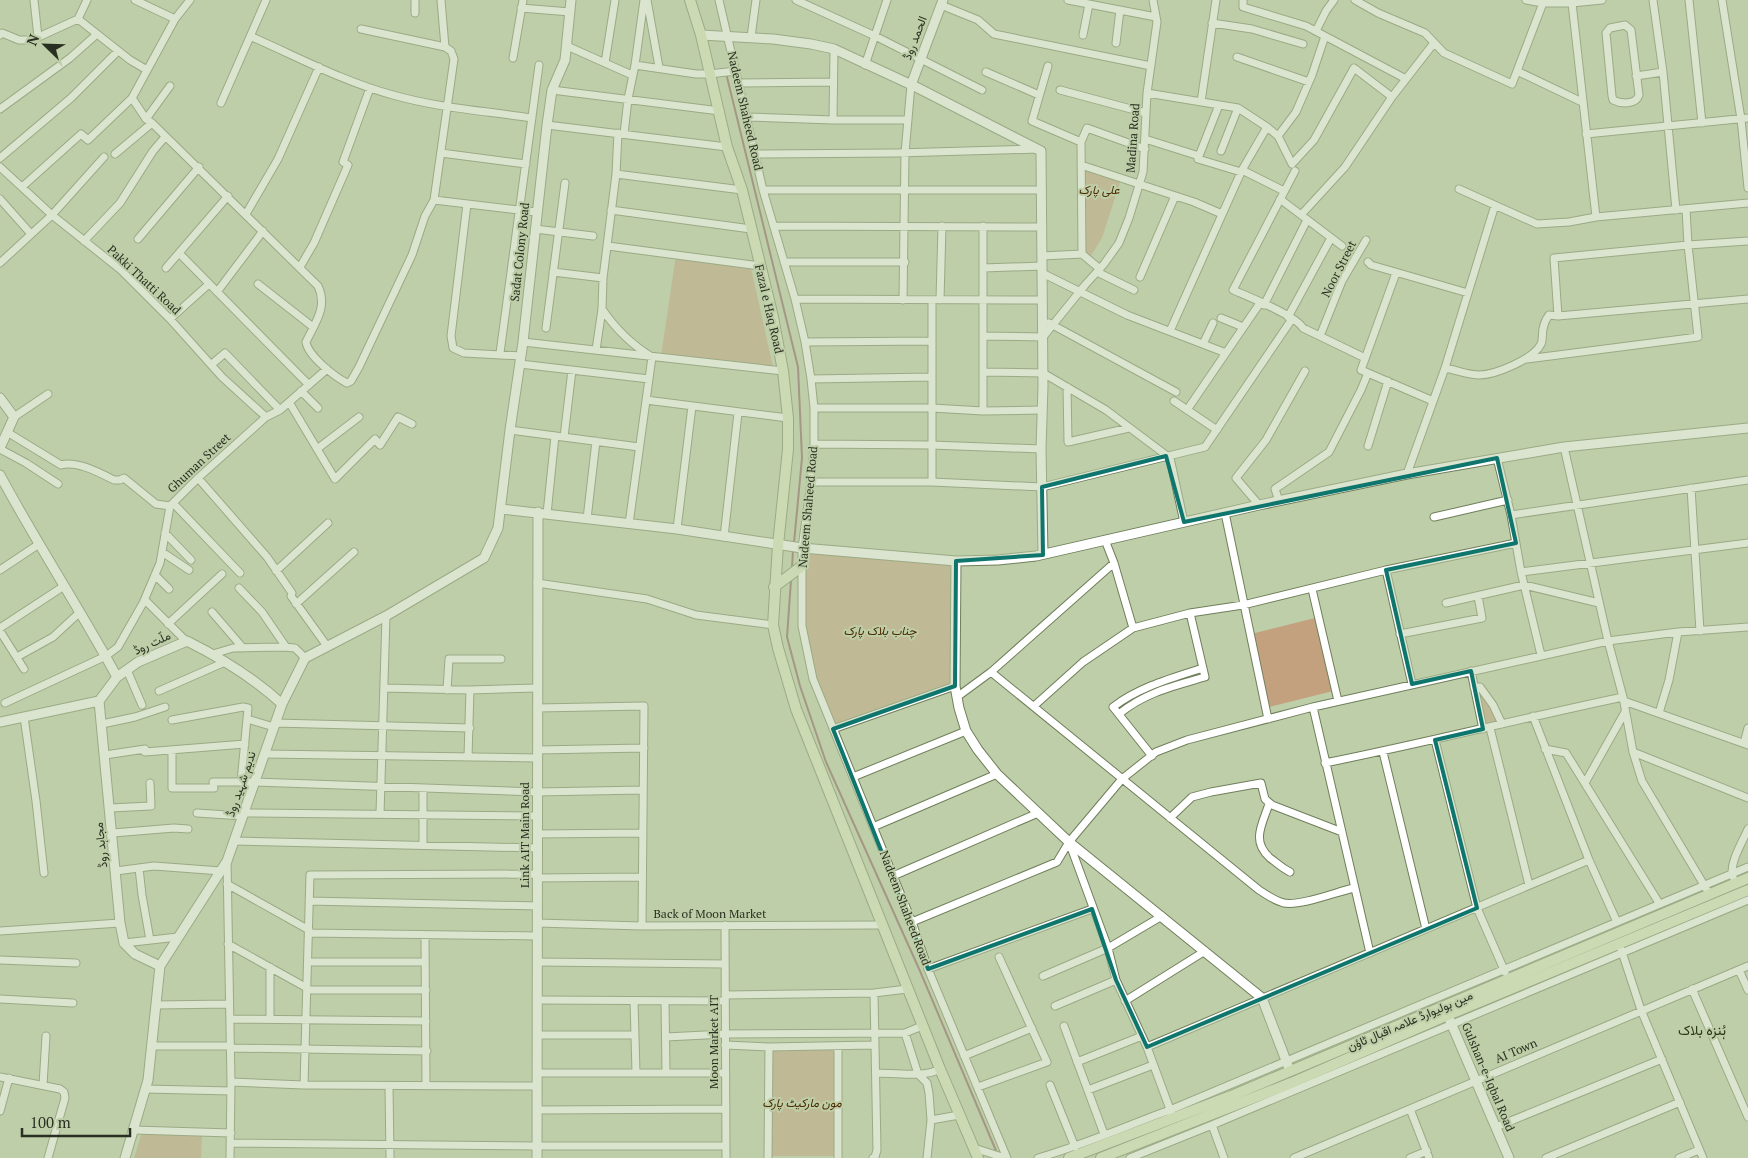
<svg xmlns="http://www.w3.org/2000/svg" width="1748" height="1158" viewBox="0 0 1748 1158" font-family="'PT Serif',Vazirmatn,serif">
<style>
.green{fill:#c3a17f}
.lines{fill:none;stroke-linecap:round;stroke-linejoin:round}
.stream{stroke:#85565c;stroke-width:2}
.minor-casing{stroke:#707f5b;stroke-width:9}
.tertiary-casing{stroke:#707f5b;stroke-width:11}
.secondary-casing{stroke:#707f5b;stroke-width:12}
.minor{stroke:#fff;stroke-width:7}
.tertiary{stroke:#fff;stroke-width:9}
.secondary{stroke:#dce9c2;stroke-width:10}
.marked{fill:none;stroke:#0f766e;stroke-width:4;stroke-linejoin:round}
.labels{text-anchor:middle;stroke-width:4;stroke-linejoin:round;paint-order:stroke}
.street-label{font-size:12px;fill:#2a3021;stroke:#becea8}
.park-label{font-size:12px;font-style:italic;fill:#4d2b00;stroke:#becea8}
.neighbourhood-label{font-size:14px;fill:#2c3818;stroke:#becea8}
</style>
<rect width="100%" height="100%" fill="#becea8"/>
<path class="green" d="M1081 164 1121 179 1102 238 1089 259 1082 254Z
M676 255 751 268 773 367 661 356Z
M802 548 956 561 955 686 833 729 813 679 802 626Z
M1315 618 1333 691 1269 707 1251 634Z
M1480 691 1490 704 1497 721 1485 723Z
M771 1050H835L834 1156H770Z
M143 1129 202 1134 201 1158H134Z"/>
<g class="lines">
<path class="stream" d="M727 77 798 367 802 458 794 543
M792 568 793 550
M791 580 787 637 800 686 826 762 920 971 997 1153"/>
<g class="minor-casing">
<path id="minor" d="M34 0 38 37
M135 0 175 19
M415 0V13
M647 0 659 67
M719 0 763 190 795 299 805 342 811 379 814 408V444L811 482 802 548V626L813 679 912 922 928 969 1007 1158
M796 0 875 36 982 90
M1068 0 1156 17
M1243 0V7L1306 26 1406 79
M1355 0 1378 13 1425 33 1444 53 1512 84 1543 3 1526 0
M1545 0 1543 3H1572
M1653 0 1663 72 1676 210
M1689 0 1702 123
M1722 0 1741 119 1748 188
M941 5 978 20 994 34 1151 66
M521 8 570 12
M78 19 130 60 147 70
M1212 23 1252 29 1303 44
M1625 25 1631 30 1639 95C1636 105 1621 104 1613 100L1612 96 1606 33 1610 28Z
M361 29 445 47
M1316 31 1326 11 1334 0
M0 35 2 33 19 40H32L78 19 87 0
M1083 35 1089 4
M252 37C298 57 344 82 393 95 438 108 486 111 532 118
M751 37 756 0
M1116 43 1120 10
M567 46 632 75
M1237 57 1309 82
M513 58 523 0
M605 63 615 0
M635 65 696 74H709L736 71
M865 65 887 0
M1048 66 1032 121 1081 142 1082 254 1100 269
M1517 71 1582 102
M986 72 1039 95
M1636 76 1663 72
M739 83 833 82
M552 90 720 111
M1060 90 1146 113
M1147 93 1238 108 1267 127
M132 98 146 119 152 123 318 286C328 307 315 323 306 342 308 356 335 377 347 383L351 381 359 367 412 255 425 216 434 200 454 59 451 51 445 47 441 0
M1201 102 1216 0
M221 103 266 0
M0 109 70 58 97 34
M747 117 833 120H908
M146 119 170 86
M833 120 834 49
M547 125 727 147
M624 134 628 99 635 65 644 0
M1586 134 1748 118
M1278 136 1296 112 1312 75 1325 36
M1145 139 1199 156 1219 105
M1081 142 1087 128 1145 149
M1221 151 1238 108
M441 153 526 164
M115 154 152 123
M755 154 897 153 1038 149
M1199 156 1198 159 1241 172
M0 158 71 98 118 51
M1081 165 1194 202 1222 214
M0 167 52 215 121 270 170 319 222 377 266 417
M1242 170 1284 191
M1295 171 1233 290C1249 297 1295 315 1303 328L1365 358
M616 174 742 190
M22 187 81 134 88 140 132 98 175 19 190 0
M1459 189 1537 224 1569 222 1596 217 1748 203
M763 190H1042
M0 199 31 234
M1280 199 1342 246
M434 200 536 212
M467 204 451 336 453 348 464 353 521 356
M611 210 751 229
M246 214 278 159 319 67
M1301 215 1345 167 1392 97 1434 43
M1596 217 1572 3 1602 0
M774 226 1042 227
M983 226V411
M535 229 593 236
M138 239 199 167
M84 241 120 203 153 151 165 137
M608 246 760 266
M179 253 309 385
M1042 256 1082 254
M784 262H905
M1368 262 1371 265 1468 293
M0 263 52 215 104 157
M300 267 314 243 348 165 343 162 370 88
M166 268 228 196
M983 268 1042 266
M553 272 603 278
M1097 272 1134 290
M1042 273 1127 315 1226 353
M1396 273 1361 370 1433 401
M1140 277 1175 196
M258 284 313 327
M217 292 263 231
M795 299 1042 300
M903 300 905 153 911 85
M940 300 942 226
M1264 305 1307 220
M602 309C615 328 632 345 652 357L629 524
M1558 316 1554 258 1688 245 1748 241
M1288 317 1331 238
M1221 318 1243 327
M170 319 209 284
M1049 323 1176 392
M546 328 565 183
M1170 331 1242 170 1267 127 1278 136 1292 164 1314 140 1354 68 1392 97
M983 336 1043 337 1085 285 1104 264 1119 243 1129 218 1143 172 1147 93 1157 22 1153 0
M1320 336 1342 281 1366 240
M523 342 783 371
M805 342 932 341
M1203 344 1213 323
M596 350 602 309 603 278 616 174 618 133
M500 353 539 65
M1527 359 1698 337 1688 245 1686 209
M212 364 225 353 280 410
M520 364 649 379
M1445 368C1456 370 1469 375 1479 375 1495 375 1534 359 1541 344 1543 340 1542 334 1543 329 1544 323 1546 319 1549 315L1558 316 1748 299
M983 372 1043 373 1106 410 1170 458 1184 522
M811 379 932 377
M1067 387 1068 442 1129 428
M301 391 318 408
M646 400 788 418
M1174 401 1217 430
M289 402 335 479 375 439 380 445 398 417 412 424
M814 408H932L983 411 1042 410
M1187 410 1260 303
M14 417 48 394
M510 430 639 447
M7 432 61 465C76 460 100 473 114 480H120L124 478 156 504 170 506
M564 437 572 370
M814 444 931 445 1041 449
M1368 446 1388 381
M1564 447 1608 641 1623 697 1633 752 1642 781 1707 890
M0 449 26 463 58 484
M317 449 359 417
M1497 458 1511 515 1521 572 1541 655
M1407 474 1445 368 1495 205
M198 478 267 557 292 593 291 596 327 646
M811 482H932L1042 487 1205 447 1292 319
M932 482V300
M1691 488 1700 631
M1279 501 1275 489 1329 452 1361 390 1368 373
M173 503 240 573
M1259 505 1236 478 1266 440 1305 371
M1225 513 1268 719
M547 514 555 436
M1511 515 1748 480
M1434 517 1508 500
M587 519 596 441
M677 529 692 406
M165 533 191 560
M724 537 738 413
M1105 540 1114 563 1133 628
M162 552 189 570
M0 570 39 544
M1386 570 1412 684
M276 571 328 523
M1521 572 1748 543
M155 575 169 589
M537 583 647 599 696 615 773 625
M239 588 262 612 286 647
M1312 589 1338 701
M145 600 186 641
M1446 603 1524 585 1599 603
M296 604 354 552
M212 612 243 648
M168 624 222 574
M0 628 64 586
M0 631 24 669
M1400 634 1482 618 1478 596
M213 654 233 648 283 647 295 648 305 658
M17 657 53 637 80 612
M127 670 142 705
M1471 671 1483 729
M991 672 1259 890C1267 895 1275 901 1284 903 1301 906 1336 892 1354 888
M1474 687H1480L1493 705 1502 724
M384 688 470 690 537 688
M447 690 449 659H501
M159 691 225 662
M957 697 991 672 1114 563
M1624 701 1748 745
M5 703 106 656 118 647 143 603 160 563 170 506 198 478 266 417 280 410 327 369
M1034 706 1083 662 1133 628 1190 613 1243 605 1386 570 1516 543
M1313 707 1370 953
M537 708 644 706 642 926
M1659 713 1669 680 1678 632
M1119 714C1144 693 1174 686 1205 677L1190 613
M1533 716 1589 860 1617 922
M24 717 36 801 44 873
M247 719 274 727
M172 720 243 707 248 708 241 782
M275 723 470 728
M102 724 135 717 165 707
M1490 728 1529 885
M833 729 955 686
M1435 740 1477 908 1505 972
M1744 743 1748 728
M1545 749 1566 753 1659 903
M172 750V788H214L213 782H255L537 792 643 790
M537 750 644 748
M1383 752 1426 929
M1633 752 1748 798
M264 754 537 758
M105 755 145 749V752L245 744
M1152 756 1113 707C1139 687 1172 678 1203 668
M468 757 470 690
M1325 763C1425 743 1523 718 1623 697
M853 777 966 731
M1585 783 1625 712
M423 788V845
M1269 804C1262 825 1251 841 1270 858 1277 863 1282 868 1290 872
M110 808 151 806 150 783
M197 813 243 816
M244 813 537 816
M380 814 386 616
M1170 818 1192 797 1211 792 1261 783 1265 799 1272 805 1342 832
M873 827 997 774
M113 833 174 828 188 829
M537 834 643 833
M234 841 537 848
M1069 842 1108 948 1116 980 1147 1047 1171 1112
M227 861 231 1082 230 1158
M139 868 142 895 150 940
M116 871 154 866 221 871
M893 876 1038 813
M1733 877C1728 865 1743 841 1748 829
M537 878 642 877
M227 884 309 930
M309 901 537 906
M912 922 1057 862 1069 842 1122 779 1156 752 1187 740 1313 707 1608 641 1678 632 1748 627
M537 923 642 926 882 925
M725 925 726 1158
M0 931 120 923
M309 933 537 936
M425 935 426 1086
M124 943 178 937
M228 944 307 988
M1621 949 1641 1010 1703 1158
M0 960 76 963
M308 962H425
M538 962 725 964
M928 969 1092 909
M1739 970 1748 990
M1043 976 1108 948 1162 916
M1692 989 1748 1117
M307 990H426
M725 995 874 993 907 989
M0 999 73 1003
M538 1000 725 1001
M634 1001 636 1072
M665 1001 666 1072
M1125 1001 1205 951
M156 1005 229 1004
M1055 1006 1116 980
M230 1019 426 1021
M270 1019V967
M1064 1026 1104 1134
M905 1033 918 1074 927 1083 929 1093 931 1120 927 1158
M538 1035H635
M666 1037 725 1034 905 1033 922 1026
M725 1045 769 1047 874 1045
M151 1046H230
M838 1046V1158
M1147 1047 1589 860
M230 1048 427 1051
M964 1056 1032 1028
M1077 1062 1142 1036
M537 1073H725
M876 1073C893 1073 925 1078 940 1069
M0 1077 60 1089 64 1092 65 1098 48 1158
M231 1082 304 1085 536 1086
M43 1085 46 1036
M304 1085 310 875 537 874
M1050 1085 1075 1147
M389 1086 390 1158
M978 1087 1047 1062 999 957
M145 1089 231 1091
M1088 1090 1153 1065
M1410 1109 1429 1158
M537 1110 726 1109
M0 1111 9 1078
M931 1120 959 1115
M1212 1125 1748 900
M1496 1127 1662 1059
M134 1130 231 1133
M230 1143 537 1146H726
M974 1148 1005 1158
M768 1158 769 1047
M873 1158 875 1157 877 1150 874 993
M1038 1158C1083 1145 1126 1126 1170 1110L1748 867
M1130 1158 1212 1125 1224 1158
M1294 1158 1748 966
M1410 1158 1427 1151
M1546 1158 1680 1102
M1679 1158 1699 1150"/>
</g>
<g class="tertiary-casing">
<path id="tertiary" d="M701 35 773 39 811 44 834 49 916 87 1041 151 1043 386 1041 449 1043 554
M911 85 943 0
M0 398 14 417 0 448
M0 475C37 544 80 609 117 677
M501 509 677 529 802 548 956 561 998 560 1036 556 1259 505 1407 474 1564 447 1748 428
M956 561 955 686 959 708 966 731 978 750 997 774 1069 842 1262 998 1290 1071
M99 701 120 923 124 943 135 954 160 966
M0 722 99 701 117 677 138 662 187 641C221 658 254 678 282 704
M1445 1009 1509 1158
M125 1158 148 1080 160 966 227 861 282 704 305 658 386 616 484 558 498 528 510 430 523 342 547 125 552 90 565 60 571 0
M537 1158 538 512"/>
</g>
<g class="secondary-casing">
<path id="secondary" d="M690 0 701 35 727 147 742 190 773 317 783 371 788 418V449L778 545 773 625 778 648 796 709 940 1069 978 1158
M774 587 802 566
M1069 1158 1231 1096 1748 878
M1101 1158 1291 1083 1448 1015 1748 890"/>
</g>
<use href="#minor" class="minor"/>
<use href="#tertiary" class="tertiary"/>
<use href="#secondary" class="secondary"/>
</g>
<path d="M0 0H1748V1158H0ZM1166 456 1184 522 1497 458 1516 543 1386 570 1412 684 1471 671 1483 729 1435 740 1477 908 1147 1047 1116 980 1092 909 928 969 833 729 955 686 956 561 1043 555 1042 487Z" fill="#becea8" fill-opacity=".55" fill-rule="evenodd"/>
<path class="marked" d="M1166 456 1184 522 1497 458 1516 543 1386 570 1412 684 1471 671 1483 729 1435 740 1477 908 1147 1047 1116 980 1092 909 928 969 833 729 955 686 956 561 1043 555 1042 487Z"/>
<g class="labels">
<g class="street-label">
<text transform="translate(915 38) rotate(-69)" y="4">الحمد روڈ</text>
<text transform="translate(745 111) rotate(77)" y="4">Nadeem Shaheed Road</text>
<text transform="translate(1133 138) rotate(-86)" y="4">Madina Road</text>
<text transform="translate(520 252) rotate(-84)" y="4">Sadat Colony Road</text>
<text transform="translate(1339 269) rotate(-63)" y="4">Noor Street</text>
<text transform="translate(144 280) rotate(43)" y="4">Pakki Thatti Road</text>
<text transform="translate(769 309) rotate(77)" y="4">Fazal e Haq Road</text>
<text transform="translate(199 463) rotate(-43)" y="4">Ghuman Street</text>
<text transform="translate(808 507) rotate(-85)" y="4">Nadeem Shaheed Road</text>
<text transform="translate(152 643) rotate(-25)" y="4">ملّت روڈ</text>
<text transform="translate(241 784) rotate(-71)" y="4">ندیم شہید روڈ</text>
<text transform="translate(525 835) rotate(-90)" y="4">Link AIT Main Road</text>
<text transform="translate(101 845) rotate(-96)" y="4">مجاہد روڈ</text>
<text transform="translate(905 908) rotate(69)" y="4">Nadeem Shaheed Road</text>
<text x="710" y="918">Back of Moon Market</text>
<text transform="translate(1410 1021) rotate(-23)" y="4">مین بولیوارڈ علامہ اقبال ٹاؤن</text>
<text transform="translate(714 1042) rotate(-90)" y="4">Moon Market AIT</text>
<text transform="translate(1516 1051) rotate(-23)" y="4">AI Town</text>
<text transform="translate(1488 1077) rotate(67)" y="4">Gulshan-e-Iqbal Road</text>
</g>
<g class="park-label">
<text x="1099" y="194">علی پارک</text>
<text x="880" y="635">چناب بلاک پارک</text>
<text x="802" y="1107">مون مارکیٹ پارک</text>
</g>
<g class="neighbourhood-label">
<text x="1702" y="1035">ہُنزہ بلاک</text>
</g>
</g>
<g transform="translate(45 45) rotate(293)" stroke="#becea8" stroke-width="4" paint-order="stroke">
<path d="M0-4L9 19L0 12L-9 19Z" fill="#2a3021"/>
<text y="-8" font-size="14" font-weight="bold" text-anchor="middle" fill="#2a3021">N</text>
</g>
<path d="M22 1128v8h108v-8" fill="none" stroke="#2a3021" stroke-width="2.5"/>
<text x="30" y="1128" font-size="15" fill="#2a3021" stroke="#becea8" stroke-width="4" paint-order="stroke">100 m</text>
</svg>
